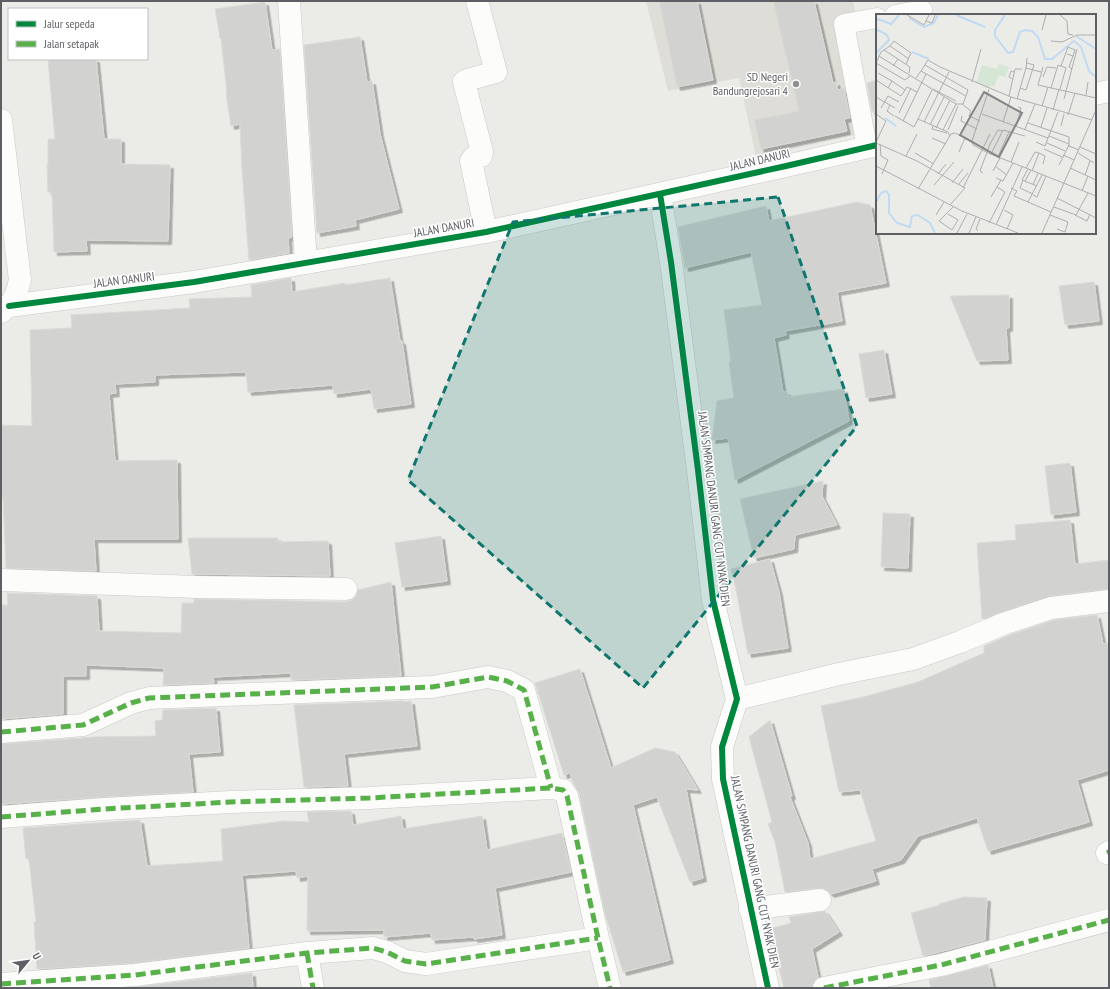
<svg xmlns="http://www.w3.org/2000/svg" width="1110" height="989" viewBox="0 0 1110 989" font-family="'PT Sans Narrow',sans-serif">
<style>
.education{fill:#deddd7}
.building{fill:#d2d2d0;stroke:#dadad6;filter:url(#shadow)}
.lines{fill:none;stroke-linecap:round;stroke-linejoin:round}
.lane-casing{stroke:#c9c9c8;stroke-width:21}
.street-casing{stroke:#c9c9c8;stroke-width:23}
.lane{stroke:#fcfcfb;stroke-width:20}
.street{stroke:#fcfcfb;stroke-width:22}
.quiet{stroke:#58b04a;stroke-width:5;stroke-dasharray:10 5;stroke-linecap:butt}
.cycleway-casing{stroke:#fff;stroke-width:8}
.cycleway{stroke:#00873e;stroke-width:6}
.marked{fill:#0f766e;fill-opacity:0.2;stroke:#0f766e;stroke-width:3;stroke-dasharray:8 5;stroke-linejoin:round}
.poi-dot{fill:#8f9092;stroke:#fff;stroke-width:1.5}
.labels{text-anchor:middle;stroke-width:3;stroke-linejoin:round;paint-order:stroke}
.poi-label{font-size:12px;fill:#5d5f64;stroke:#fff;text-anchor:end}
.street-label{font-size:12px;fill:#5d5f64;stroke:#fff}
.inset-river{fill:none;stroke:#c0daf2;stroke-width:2}
.inset-road{fill:none;stroke:#aeafaf;stroke-width:1}
.view{fill:#858689;fill-opacity:0.15;stroke:#858689;stroke-width:2}
.inset-edge{fill:none;stroke:#5d5f64;stroke-width:2}
</style>
<defs>
<filter id="shadow"><feDropShadow dx="3.5" dy="3.5" stdDeviation="0" flood-color="#0004"/></filter>
</defs>
<rect width="100%" height="100%" fill="#ebebe7"/>
<path class="education" d="M646 1H853L856 17 840 20 862 133 756 157 739 78 668 91Z"/>
<path class="building" d="M659 1H697L713 80 677 87Z
M773 1H814L833 83 836 82 838 90 844 88 850 118 844 119 847 131 761 149 754 120 799 111Z
M265 2 272 50 280 49 292 237 288 238 289 253 249 260 242 169 240 124 231 126 226 93H227L221 38H220L215 9Z
M360 37 367 82 372 81 380 134 399 209 355 220 356 226 317 233 304 45Z
M48 59H96L104 139H121V164L170 165 168 241 86 240 87 251 54 252 52 192H48L47 165H48V139H55Z
M877 80V111L872 112 867 83Z
M857 202 870 205 886 283 837 292 842 321 785 331 786 335 774 338 783 392H787L788 397 844 389 849 421 735 480 728 438 712 440 717 401 734 398 729 362H731L724 310 762 305 751 252 685 268 678 227 766 206 769 221Z
M291 278 292 292 345 283V285L390 278 400 341H402L411 404 374 409 371 389 334 394 333 385 248 392 246 372 155 375V382L115 384 116 393 109 394 115 461 177 460 178 539H94L96 571 6 568 3 497H1V425L32 426 30 330 72 328 71 315 190 308 189 299 252 297 251 285Z
M1094 282 1099 321 1065 325 1059 286Z
M1009 295V328H1006L1008 360 977 361 950 296Z
M884 350 892 394 866 398 859 354Z
M1070 463 1076 512 1051 515 1045 466Z
M823 481 822 496 837 525 795 535 794 549 754 558 740 499Z
M883 513 910 514 908 568 881 567Z
M1070 520 1075 564 1109 560V589L1047 596 982 619 977 543 1016 540 1015 525Z
M441 536 447 581 402 587 395 543Z
M188 538H278V542L328 541 330 576 192 574Z
M770 559 779 592 788 648 748 654 737 594 731 569Z
M391 582 401 676 291 680V673L213 677 214 683 163 685 164 668 86 665V676H63V714L1 719V605H8L7 593 97 596 99 631 181 633 182 603H194V599L346 602 352 600 356 596 358 590Z
M1097 615 1103 644 1109 643V770L1077 780 1089 822 988 851 977 818 918 836 901 860 872 869 876 881 831 894 825 889 819 888 785 892 775 842 768 824 772 822 749 737 770 720 792 796 790 797 808 843 810 859 876 841 860 790 839 792 821 706 863 697 918 682 984 653V646L1007 636 1054 620Z
M580 669 611 768 655 748 675 752 698 790 686 789 703 878 690 882 657 797 633 805 670 960 623 972 605 914 579 793 573 782 570 773 564 775 535 683Z
M403 701 404 702 411 701 417 746 344 754 348 786 304 787 294 705Z
M216 708 220 752 189 754 193 792 103 797 1 804V744L94 737 156 736 155 721 162 720 163 710Z
M351 811 353 825 401 816 403 829 482 816 487 850 562 833 571 872 495 888 502 935 474 939V937L432 940 431 933 384 937V930L307 931 308 876 297 878 296 871 242 875 249 948 134 963 37 969 34 922H36L29 859H26L23 828 140 820 147 866 223 861 221 829 284 821 309 822 307 812Z
M964 897 987 898 985 940 923 956 911 913 940 905 939 904Z
M825 911 839 932 812 949 818 977 812 984V987L784 988 769 929 791 923 789 917Z
M988 965 993 988H931L929 980Z
M252 973 253 988H128L137 987Z"/>
<g class="lines">
<g class="lane-casing">
<path id="lane" d="M895 15 922 10
M867 147 844 24 877 18"/>
</g>
<g class="street-casing">
<path id="street" d="M289 1 306 263
M477 1 496 72 467 80 464 82 482 152 481 156 473 158 471 161 486 232
M1095 94 1109 91
M1 120 20 280C16 297 14 302 1 312
M660 194 671 262 698 470 713 600 737 699 722 747 723 779 768 988
M9 306 194 282 486 232 786 166 877 145
M1 580 198 587 346 589
M737 699 839 674 913 659 960 642 1003 624 1051 608 1109 601
M1 732 83 725 131 703 149 698 432 687 488 677 507 681 524 690 551 788
M1 817 104 809 231 802 369 798 551 788 563 790 567 796 598 938 610 988
M1107 853 1109 852
M750 909 820 900
M307 953 313 988
M1 984 135 975 307 953 373 948 387 952 405 961 426 964 598 938
M824 988 941 965 1109 920"/>
</g>
<use href="#lane" class="lane"/>
<use href="#street" class="street"/>
<path class="quiet" d="M1 732 83 725 131 703 149 698 432 687 488 677 507 681 524 690 551 788
M1 817 104 809 231 802 369 798 551 788 563 790 567 796 598 938 610 988
M1107 853 1109 852
M307 953 313 988
M1 984 135 975 307 953 373 948 387 952 405 961 426 964 598 938
M824 988 941 965 1109 920"/>
<g class="cycleway-casing">
<path id="cycleway" d="M660 194 671 262 698 470 713 600 737 699 722 747 723 779 768 988
M9 306 194 282 486 232 786 166 877 145"/>
</g>
<use href="#cycleway" class="cycleway"/>
</g>
<path class="marked" d="M778 197 857 426 643 688 408 480 513 222Z"/>
<circle class="poi-dot" cx="796" cy="84" r="4"/>
<g class="labels">
<g class="poi-label">
<text x="788" y="81">SD Negeri<tspan x="788" dy="14">Bandungrejosari 4</tspan></text>
</g>
<g class="street-label">
<text transform="translate(760 160) rotate(-13)" y="4">JALAN DANURI</text>
<text transform="translate(444 228) rotate(-10)" y="4">JALAN DANURI</text>
<text transform="translate(124 280) rotate(-7)" y="4">JALAN DANURI</text>
<text transform="translate(714 509) rotate(83)" y="4">JALAN SIMPANG DANURI GANG CUT NYAK DIEN</text>
<text transform="translate(755 872) rotate(78)" y="4">JALAN SIMPANG DANURI GANG CUT NYAK DIEN</text>
</g>
</g>
<g transform="translate(876 14)">
<rect width="220" height="220" fill="#ebebe7"/>
<path d="M123 50 133 53 129 63 123 61 118 73 114 71 113 74 100 69 106 51 121 55Z" fill="#d6e6d5"/>
<path class="inset-river" d="M80 1 109 13M129 1 119 16V22L132 39 137 38 144 18 149 16 156 17 162 23 169 45H176L198 27 205 33 213 57 220 63M33 4 48 13 58 9 62 1M0 7 2 5 15 10 23 1M0 15 11 21 13 26 0 39M200 22 220 35M36 38 53 45M9 104 20 112M0 188 5 179 10 177 13 181V199L21 209 34 213 36 202 42 201 54 209 59 219"/>
<path class="inset-road" d="M31 1 48 11 53 1M184 1 191 7 192 20 197 21M50 7 56 9 59 1M166 16 170 1M175 27 186 28 201 21H220M14 32 18 27 35 39 30 50M8 36 22 45M191 40 197 42 193 53 196 55M3 42 80 90H87L90 82 45 57 40 64M151 44 150 54 165 58M33 45 14 32 5 38 0 49 29 66 34 62M49 51 92 76 90 82M17 52 22 45 34 53 33 59M185 52 192 33 199 36 197 42M64 53 135 83 216 106M167 53 162 71 220 84M45 57 52 46 64 53M2 59 16 67M167 63 171 53 180 54M136 65 133 63 135 57 138 58M0 66 25 82 31 73 41 78M96 68 105 35M12 74 16 67 29 76M144 74 150 76 158 51 151 49M175 74 182 51 190 54 184 75M57 75 80 87M56 76 42 105 72 118 74 122M210 81 212 68M133 82 139 55H146M0 83 19 94M141 85 150 54M188 85 201 35M86 90 95 97 93 102 104 107M14 91 11 97 18 102M166 92 172 73M5 94 12 82 23 88M177 96 183 75M23 99 35 74M0 100 10 107 0 128M106 100 172 124M192 101 199 79M19 102 38 113 42 105M86 102 85 107 101 115M27 107 50 60M48 108 73 58M127 108 135 83M152 109 193 123V132L203 136M54 111 68 83M57 112 56 115 71 119M185 112 188 100M140 113 145 94 142 93M165 113 171 94M60 114 74 86M149 115 159 90M67 116 80 90M72 116 82 92M173 122 193 130M56 124 70 130M96 127 97 131 112 139 220 182M96 127 113 75M160 128 169 132 182 98M0 129 41 147 89 174 74 191M171 129 189 137M4 130 5 142 12 146 6 160M204 133 220 140M168 135 186 143M106 136 114 120M83 138 89 124M39 139 58 150M202 139 218 149M115 140 127 116 149 122M187 141 198 146M30 142 41 120M122 143 133 118M135 148 143 128M183 151 193 131M0 152 86 197 142 219M120 153 131 161M150 154 159 138 163 139M194 154 220 166M152 155 146 166 161 172M117 157 124 144M156 157 163 139 169 142 167 150M107 159 104 157 114 130 122 116 127 117M62 160 70 150M209 161 214 147M120 164 127 167 137 149M147 166 144 174 157 180M149 167 155 156M76 169 87 155M58 171 78 148M82 171 92 159M157 171 162 159M87 174 106 136M135 174 141 177 138 182 175 198M42 175 75 120 79 119 96 127M206 177 212 162M157 181 161 183 170 162M115 183 125 166M181 184 220 204M152 188 166 161M178 193 200 201 212 179M128 196 137 201 131 215M72 200 82 206 76 216 63 207 77 193M60 201 68 188M174 201 192 208 189 218 181 215M199 201 211 207 214 200M113 209 129 178 121 173M120 211 146 153M102 217 100 215 104 205M81 219 91 200M93 219 100 203M166 219 220 96"/>
<path class="view" d="M108 78 146 99 123 143 84 121Z"/>
<rect width="220" height="220" class="inset-edge"/>
</g>
<rect width="1110" height="989" fill="none" stroke="#5d5f64" stroke-width="4"/>
<rect x="8" y="8" width="140" height="52" fill="#ffffff" stroke="#bebfc1"/>
<rect x="16" y="21" width="20" height="6" fill="#00873e" stroke="#bebfc1"/>
<text x="44" y="28" font-size="12" fill="#5d5f64">Jalur sepeda</text>
<rect x="16" y="41" width="20" height="6" fill="#58b04a" stroke="#bebfc1"/>
<text x="44" y="48" font-size="12" fill="#5d5f64">Jalan setapak</text>
<g transform="translate(28 961) rotate(61)" stroke="#ffffff" stroke-width="3" paint-order="stroke">
<path d="M0-3L7 15L0 10L-7 15Z" fill="#5d5f64"/>
<text y="-6" font-size="11" font-weight="bold" text-anchor="middle" fill="#5d5f64">U</text>
</g>
</svg>
